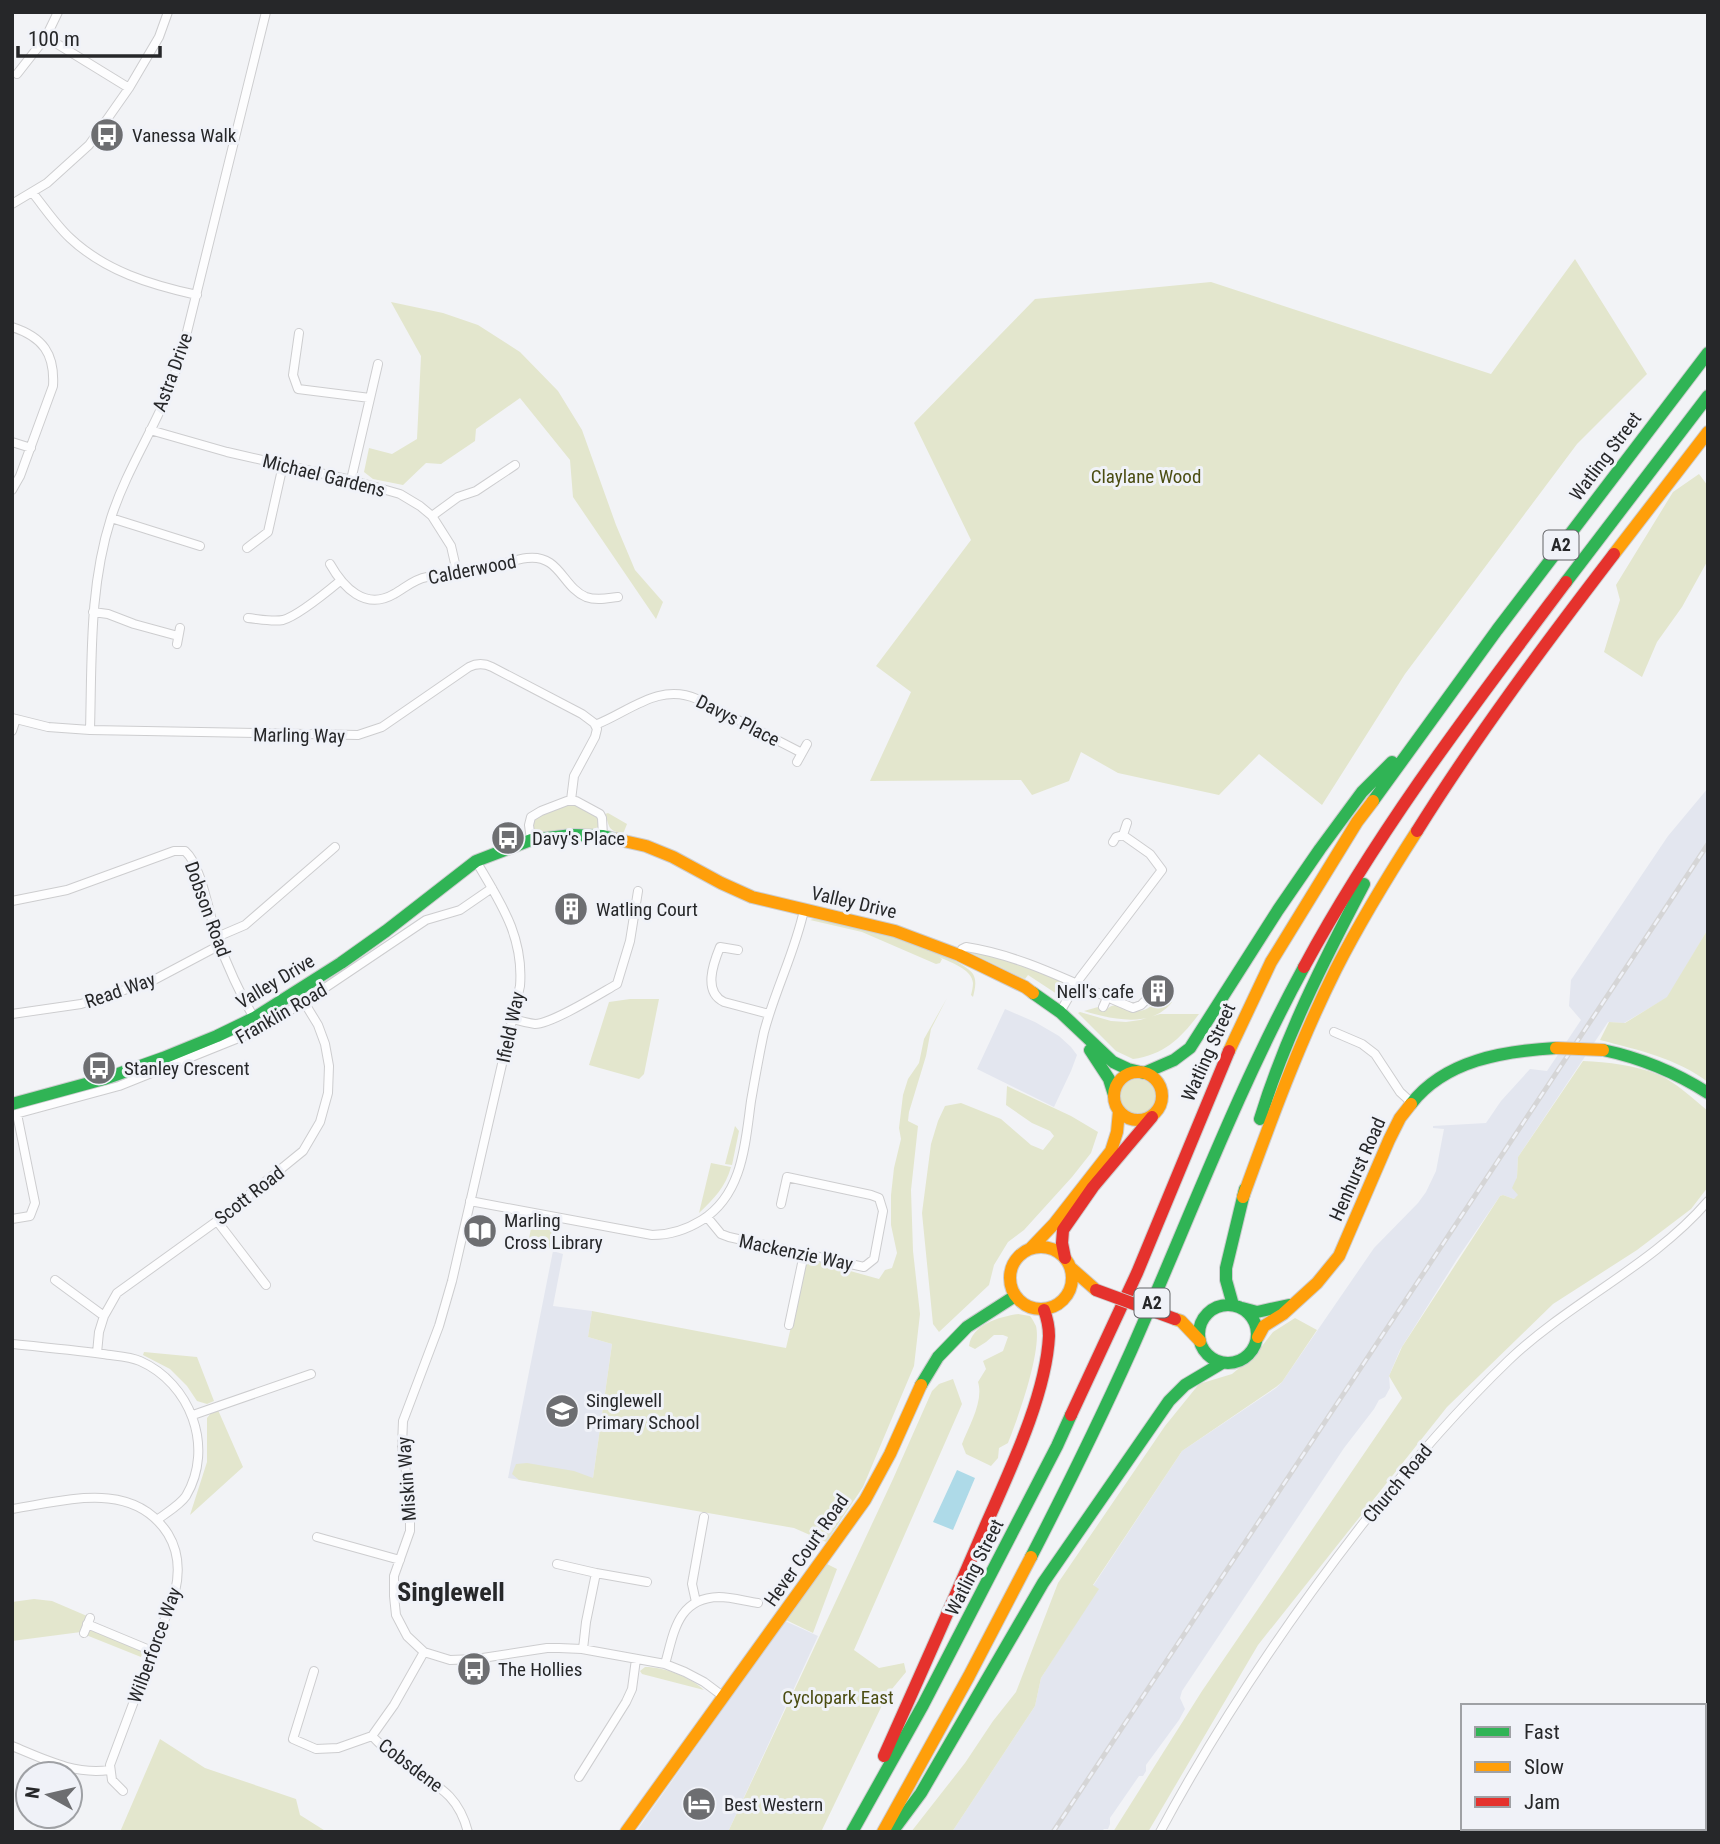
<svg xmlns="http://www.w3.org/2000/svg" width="1720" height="1844" viewBox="0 0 1720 1844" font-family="'Roboto Condensed',sans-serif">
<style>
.built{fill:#e3e6ef}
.green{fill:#e3e6cd}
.water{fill:#aedae8}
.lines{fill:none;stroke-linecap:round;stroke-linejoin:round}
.street-casing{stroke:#cdcdcf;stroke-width:10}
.fast-casing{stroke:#cdcdcf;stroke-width:14}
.slow-casing{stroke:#cdcdcf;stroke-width:14}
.jam-casing{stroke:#cdcdcf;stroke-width:14}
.street{stroke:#fdfdfe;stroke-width:8}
.fast{stroke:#30b455;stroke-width:12}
.slow{stroke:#ff9f0a;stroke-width:12}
.jam{stroke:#e5322d;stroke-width:12}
.rail-casing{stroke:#d5d5d6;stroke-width:5}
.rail{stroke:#f0f2f8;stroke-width:2.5;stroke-dasharray:8;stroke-linecap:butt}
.slow-bridge-casing{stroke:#cdcdcf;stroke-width:14;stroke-linecap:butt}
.jam-bridge-casing{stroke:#cdcdcf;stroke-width:14;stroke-linecap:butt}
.slow-bridge{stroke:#ff9f0a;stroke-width:12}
.jam-bridge{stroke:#e5322d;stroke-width:12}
.labels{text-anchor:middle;stroke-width:6;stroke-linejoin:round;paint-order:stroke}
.shield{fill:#f0f2f8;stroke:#636467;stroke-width:2}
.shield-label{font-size:18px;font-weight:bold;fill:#262729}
.poi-label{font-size:19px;fill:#262729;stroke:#f0f2f8;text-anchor:start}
.street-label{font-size:19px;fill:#262729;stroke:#f0f2f8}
.park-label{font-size:19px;fill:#4b4d12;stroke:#f0f2f8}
.district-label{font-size:26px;font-weight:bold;fill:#262729;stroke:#f0f2f8}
</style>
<rect width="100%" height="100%" fill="#f2f3f6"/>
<path class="built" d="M1708 788V929L1668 997 1624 1023 1608 1022 1518 1157 1517 1177 1513 1188 1519 1195 1514 1199 1503 1195 1500 1196 1457 1259 1400 1350 1389 1376 1390 1388 1385 1397 1379 1400 1374 1409 1344 1448 1182 1691 1180 1698 1185 1709 1179 1720 1146 1765V1771L1143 1776H1139L1110 1818V1824L1108 1829H1104L1101 1832H952L1035 1706 1041 1678 1098 1589 1093 1586 1182 1451 1276 1388 1282 1382 1374 1248 1418 1203 1426 1192 1436 1171 1444 1129 1433 1128V1126L1486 1123 1501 1101 1530 1069 1547 1071 1581 1020 1569 1006 1571 980 1668 836Z
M1005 1009 1035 1022 1059 1036 1071 1047 1077 1055 1071 1071 1054 1107 977 1069Z
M553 1251 563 1254 553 1306 592 1311 588 1337 612 1344 591 1492 508 1478Z
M785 1621 818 1636 728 1832H636Z"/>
<path class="green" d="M1575 259 1647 374 1577 444 1405 674 1322 805 1259 754 1219 795 1118 773 1081 752 1069 781 1032 795 1021 780 870 781 911 692 876 666 971 540 914 423 1035 299 1211 282 1491 374Z
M391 302 443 313 478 325 520 352 558 391 582 430 616 525 635 570 663 602 656 619 573 497 570 460 520 398 476 429 475 441 441 464 426 463 403 485 373 479 364 472 369 448 392 454 417 439 421 356Z
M1699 474 1708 486V560L1682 607 1657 642 1642 677 1604 652 1620 600 1616 585 1673 492Z
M572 803 599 817 598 827 594 829 539 832 533 828 534 818Z
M608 813 627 824 623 834C607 830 610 827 605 814Z
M816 918 898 937V939L905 942 906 940C919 943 966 963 973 974 977 981 975 989 973 997L971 995C972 991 973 987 973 983 972 969 950 962 939 957L942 959 940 963 936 964 862 932 810 920Z
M1708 929V1082C1676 1058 1638 1050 1600 1040L1609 1022 1625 1023 1667 997Z
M972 951 1027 965 1064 982 1066 990 1060 996 1028 975 1025 979 971 953Z
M947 998 931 1029 926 1056 909 1112 908 1121 918 1126 911 1190 913 1251 920 1314 914 1366 863 1487 826 1542 794 1528 519 1480 512 1474 516 1464 527 1463 574 1471 593 1478 612 1344 588 1337 592 1311 786 1348 807 1259 879 1279 885 1270 892 1268 897 1253 891 1225V1195L894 1168 901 1139 899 1128 903 1095 908 1079 919 1063 924 1039Z
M630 999H659L644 1074 639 1079 589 1065 609 1002Z
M1168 1001 1172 1002C1152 1029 1110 1019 1084 1011L1098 1007 1106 1010C1120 995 1133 1021 1151 1006H1156L1159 1003 1163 1005Z
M1080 1012 1111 1021 1126 1022 1140 1020 1160 1014H1199C1181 1038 1164 1055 1133 1059L1116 1051 1078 1013Z
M1583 1061C1608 1062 1635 1065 1659 1075 1677 1083 1692 1098 1708 1111V1187L1691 1209 1637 1250 1553 1304 1447 1407 1258 1645 1148 1832H1113L1202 1691 1402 1398 1389 1376 1402 1347 1500 1196 1503 1195 1514 1199 1518 1195 1512 1188 1517 1177 1518 1157Z
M1120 1097a18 18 0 1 1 36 0a18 18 0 1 1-36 0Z
M1007 1086 1071 1116 1098 1132 1091 1153 1072 1177 1024 1230 1008 1242 994 1265 989 1285 939 1332 933 1324 922 1213 931 1144 938 1121 945 1106 961 1103 1001 1119 1031 1145 1043 1150 1054 1136 1050 1131 1032 1123 1006 1105Z
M735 1126 739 1131 732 1165 725 1164Z
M711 1163 731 1167C726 1186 714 1199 699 1213Z
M532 1223 555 1227 552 1248 528 1244Z
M1018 1314 1030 1316C1032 1318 1035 1324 1036 1326 1042 1351 1018 1418 1008 1443L999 1448 998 1458 991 1466 966 1454 962 1444C969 1426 984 1401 978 1382L986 1369 983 1361 1003 1351 1008 1337 1003 1335H994L986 1342 975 1349 969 1346C972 1324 999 1317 1018 1314Z
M1295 1318 1317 1330 1282 1382 1276 1387 1182 1451 1093 1585 1099 1589 1041 1678 1035 1706 952 1832H911L965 1763 993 1721 1016 1692 1058 1583 1165 1426 1199 1384 1232 1374 1255 1355 1273 1332Z
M144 1352 197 1357 214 1401 207 1404 197 1401 187 1386 170 1369 143 1355Z
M953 1379 962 1404 854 1650 879 1668 904 1663 906 1672 887 1695 821 1832H728L893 1479 932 1391 939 1384Z
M218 1410 243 1467 190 1515 207 1462V1418L211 1413Z
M827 1564 837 1569 813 1633 786 1620Z
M34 1599 52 1601 87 1616 81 1632 12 1641V1602Z
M91 1630 143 1651 141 1657 86 1635Z
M645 1667C665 1667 690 1677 704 1690L642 1674 640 1671Z
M160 1739 205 1768 296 1799 300 1815 327 1832H120Z"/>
<path class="water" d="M957 1470 975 1478 953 1530 933 1522Z"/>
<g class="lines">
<g class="street-casing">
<path id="street" d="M46 37 129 88
M17 74 46 37 58 12
M32 192C44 207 56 225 70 238 105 271 151 285 197 295
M12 204 47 183 89 145 129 88 159 37 168 12
M12 327C43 337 55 354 53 386L20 476 12 490
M299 333 293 375 298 389 370 398
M150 430 227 452 351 480 400 494 420 506 432 516 451 546 457 572
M12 442 31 448
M351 480 378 364
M432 516 458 497 476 491 515 465
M111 518 200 546
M247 548 268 532 283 465
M330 564C343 587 365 611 394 594 405 588 414 579 427 577 444 573 462 573 480 570 496 567 511 560 527 558 560 554 562 587 586 597 597 601 608 598 618 597
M93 612 108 614 134 624 178 636
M248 618C259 619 272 622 283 620 297 616 328 591 340 581
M177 644 180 628
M12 718 48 727 90 730 358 735 382 727 469 667C477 663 484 663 492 667L582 714 594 723 597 729 595 737 574 776 571 800
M595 725C629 712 659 682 697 699L802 753
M90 730C92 658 89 587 111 518 126 471 153 431 171 386 176 371 180 355 185 340L266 12
M12 731 16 719
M797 762 807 744
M1123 835 1127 823
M531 840 529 825 531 817 541 811 567 801H576L600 814 602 818 603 836
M476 861C500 902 524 936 520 986L452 1281 439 1326 403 1421 402 1446 410 1498V1531L394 1576V1596L396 1615 407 1636 424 1652 450 1660 476 1659 547 1648H559L582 1649 665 1664 685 1672 704 1682 724 1697
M12 901 67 890 174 851H185C202 866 209 915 217 938 227 965 239 992 254 1018
M217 937 245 925 335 847
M738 950 720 947C713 964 703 992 724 1002L769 1014
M959 955 962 949 966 947C1025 956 1078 986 1133 1008L1141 1005 1145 1001
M1103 1007 1107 998
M1060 1012 1080 978 1162 870 1150 854 1123 835 1116 837 1113 842
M12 1014 81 1004 152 981 220 945
M513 1019C520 1021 528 1023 535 1024 552 1024 601 993 617 984L630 941 638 891
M1334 1032 1362 1044 1375 1054 1400 1092 1412 1103
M12 1115 119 1086 256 1031 304 1002 426 920 460 910 492 888
M470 1201 652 1235C670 1235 686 1230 702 1220 743 1194 745 1144 751 1101 755 1078 759 1055 764 1032 775 990 795 952 804 910
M707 1217 721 1234 729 1237 864 1267 874 1259 883 1211 879 1198 871 1195 787 1177 781 1204
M12 1219 30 1216 35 1203 17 1114
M217 1221 266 1285
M55 1280 104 1316
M789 1325 804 1254
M12 1344C42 1347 73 1350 103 1354 115 1356 129 1356 140 1361 190 1383 215 1447 186 1496 180 1505 166 1513 157 1520
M97 1353 99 1332 104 1316 117 1293 217 1221 303 1151 320 1122 328 1093 329 1066 325 1044 318 1025 304 1002
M193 1415 311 1374
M12 1509C65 1501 133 1479 168 1534 179 1552 180 1571 175 1592L110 1765 112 1780 123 1791
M317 1537 400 1560
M557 1564 596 1573 586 1622 583 1649
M596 1573 647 1582
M696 1602 692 1584 704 1517
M87 1624 152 1651
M84 1633 90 1618
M665 1664C674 1633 677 1598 719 1597 731 1597 745 1601 758 1603
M314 1671 293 1739 316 1749 338 1748 372 1736 394 1705 424 1652
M372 1736C381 1745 390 1755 401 1762 433 1785 457 1790 468 1832
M12 1746C44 1759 74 1775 109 1770
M579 1777 626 1702 632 1689 636 1659
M1160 1832C1218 1724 1286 1623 1361 1526 1407 1468 1456 1411 1509 1360 1571 1301 1652 1266 1708 1201"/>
</g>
<g class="fast-casing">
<path id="fast" d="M1566 582 1708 396
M1373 801 1497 630 1708 353
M1033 993 1060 1012 1113 1062 1128 1069 1144 1073
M1090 1050 1109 1079 1114 1095
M1603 1050C1641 1058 1675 1072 1708 1093
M1144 1073 1174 1060 1190 1048 1278 910 1320 849 1362 792 1392 762
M12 1104 104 1079 163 1058 217 1036 254 1018 341 963 386 931 476 861 531 840 572 835 603 836 615 839
M1411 1104C1445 1060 1504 1051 1556 1048
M1260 1119C1285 1037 1324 960 1364 884
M1233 1305 1226 1280V1268L1245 1189
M1199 1334a29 29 0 1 1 58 0a29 29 0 1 1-58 0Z
M1242 1308 1257 1312 1289 1305
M921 1385 938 1357 967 1327 1015 1296
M1031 1557C1066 1489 1100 1420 1131 1351 1188 1222 1237 1090 1304 967
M852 1832 923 1705 1057 1446 1071 1415
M892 1832 921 1793 1043 1583 1169 1401 1185 1385 1222 1363"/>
</g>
<g class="slow-casing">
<path id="slow" d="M1614 554 1708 432
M615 839 646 846 673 857 721 883 752 897 895 931 959 955 1025 987 1033 993
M1229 1051 1271 962 1357 822 1373 801
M1114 1096a24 24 0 1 1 48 0a24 24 0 1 1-48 0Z
M1243 1197C1271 1120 1299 1043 1336 969 1360 922 1388 876 1417 831
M1010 1278a31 31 0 1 1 62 0a31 31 0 1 1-62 0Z
M1030 1249 1054 1224 1111 1151 1117 1132 1119 1111
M1071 1268 1096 1290
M1175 1319 1181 1321 1200 1341
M1258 1337 1264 1326 1283 1314 1317 1283 1339 1256 1389 1140 1400 1118 1411 1104
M626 1832 865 1500 890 1454 921 1385
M883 1832 969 1676 1031 1557"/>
</g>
<g class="jam-casing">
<path id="jam" d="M1417 831C1477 735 1545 644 1614 554
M1304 967C1378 830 1473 706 1566 582
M1065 1258 1062 1243 1063 1230 1093 1187 1152 1117
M1071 1415 1137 1273 1229 1051
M884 1756C918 1680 952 1604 985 1527 1009 1472 1046 1396 1049 1336 1049 1327 1047 1318 1044 1310"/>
</g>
<use href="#street" class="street"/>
<use href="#fast" class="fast"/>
<use href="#slow" class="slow"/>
<use href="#jam" class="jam"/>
<g class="rail-casing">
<path id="rail" d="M1053 1832 1708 844"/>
</g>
<use href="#rail" class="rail"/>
<g class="slow-bridge-casing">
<path id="slow-bridge" d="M1556 1048 1603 1050"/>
</g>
<g class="jam-bridge-casing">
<path id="jam-bridge" d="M1096 1290 1175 1319"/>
</g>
<use href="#slow-bridge" class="slow-bridge"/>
<use href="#jam-bridge" class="jam-bridge"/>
</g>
<defs>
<g id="bus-disc" transform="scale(1.75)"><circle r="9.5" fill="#6d6e71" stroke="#f0f2f8"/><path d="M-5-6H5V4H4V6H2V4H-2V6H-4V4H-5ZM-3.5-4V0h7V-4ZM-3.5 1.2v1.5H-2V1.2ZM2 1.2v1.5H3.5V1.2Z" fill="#fff"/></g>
<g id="building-disc" transform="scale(1.75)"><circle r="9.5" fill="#6d6e71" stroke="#f0f2f8"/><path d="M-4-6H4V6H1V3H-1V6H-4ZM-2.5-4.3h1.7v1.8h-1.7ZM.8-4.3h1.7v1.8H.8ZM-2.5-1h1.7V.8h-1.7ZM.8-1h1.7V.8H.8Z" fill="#fff"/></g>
<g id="library-disc" transform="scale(1.75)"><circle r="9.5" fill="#6d6e71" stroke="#f0f2f8"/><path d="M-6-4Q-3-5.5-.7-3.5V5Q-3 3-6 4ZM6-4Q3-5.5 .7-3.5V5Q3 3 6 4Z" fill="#fff"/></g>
<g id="school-disc" transform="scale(1.75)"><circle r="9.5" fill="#6d6e71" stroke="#f0f2f8"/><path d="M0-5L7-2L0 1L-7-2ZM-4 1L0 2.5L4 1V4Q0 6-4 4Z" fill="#fff"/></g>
<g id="hotel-disc" transform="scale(1.75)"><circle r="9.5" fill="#6d6e71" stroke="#f0f2f8"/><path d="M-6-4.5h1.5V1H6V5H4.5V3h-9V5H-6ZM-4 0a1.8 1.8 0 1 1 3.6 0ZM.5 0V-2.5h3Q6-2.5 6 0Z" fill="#fff"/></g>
</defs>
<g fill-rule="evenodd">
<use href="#bus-disc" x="107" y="135"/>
<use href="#bus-disc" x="508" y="838"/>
<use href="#building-disc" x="571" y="909"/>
<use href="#building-disc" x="1158" y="991"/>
<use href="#bus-disc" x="99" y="1068"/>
<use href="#library-disc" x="480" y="1231"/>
<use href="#school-disc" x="562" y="1411"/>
<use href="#bus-disc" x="474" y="1669"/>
<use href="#hotel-disc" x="699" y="1804"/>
</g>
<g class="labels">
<g class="shield">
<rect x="1543.5" y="530.5" width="35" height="29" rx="5"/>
<rect x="1134.5" y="1288.5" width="35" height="29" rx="5"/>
</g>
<g class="shield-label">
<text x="1561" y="551">A2</text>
<text x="1152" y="1309">A2</text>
</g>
<g class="poi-label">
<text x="132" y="142">Vanessa Walk</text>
<text x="532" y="845">Davy's Place</text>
<text x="596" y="916">Watling Court</text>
<text x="1134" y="998" text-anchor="end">Nell's cafe</text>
<text x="124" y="1075">Stanley Crescent</text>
<text x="504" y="1227">Marling<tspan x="504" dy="22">Cross Library</tspan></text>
<text x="586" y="1407">Singlewell<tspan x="586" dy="22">Primary School</tspan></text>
<text x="498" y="1676">The Hollies</text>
<text x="724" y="1811">Best Western</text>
</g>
<g class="street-label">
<text transform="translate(172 372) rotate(-70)" y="7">Astra Drive</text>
<text transform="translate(1605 456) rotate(-53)" y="7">Watling Street</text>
<text transform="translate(324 475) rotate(14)" y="7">Michael Gardens</text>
<text transform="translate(472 569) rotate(-11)" y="7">Calderwood</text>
<text transform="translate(738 720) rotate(27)" y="7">Davys Place</text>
<text transform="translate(299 735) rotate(1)" y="7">Marling Way</text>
<text transform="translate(854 902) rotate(13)" y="7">Valley Drive</text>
<text transform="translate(208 909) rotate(70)" y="7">Dobson Road</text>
<text transform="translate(275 981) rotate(-31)" y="7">Valley Drive</text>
<text transform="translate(120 990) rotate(-19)" y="7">Read Way</text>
<text transform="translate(281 1013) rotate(-30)" y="7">Franklin Road</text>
<text transform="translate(510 1027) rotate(-78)" y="7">Ifield Way</text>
<text transform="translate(1208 1052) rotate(-66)" y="7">Watling Street</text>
<text transform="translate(1357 1169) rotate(-66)" y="7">Henhurst Road</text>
<text transform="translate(249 1195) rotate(-38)" y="7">Scott Road</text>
<text transform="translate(796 1252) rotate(12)" y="7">Mackenzie Way</text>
<text transform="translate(406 1479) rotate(-94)" y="7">Miskin Way</text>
<text transform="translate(1397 1483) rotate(-50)" y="7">Church Road</text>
<text transform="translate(806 1550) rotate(-55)" y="7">Hever Court Road</text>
<text transform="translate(974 1567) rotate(-63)" y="7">Watling Street</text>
<text transform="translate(154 1645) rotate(-70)" y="7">Wilberforce Way</text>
<text transform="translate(411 1765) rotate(37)" y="7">Cobsdene</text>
</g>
<g class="park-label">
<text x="1146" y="483">Claylane Wood</text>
<text x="838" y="1704">Cyclopark East</text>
</g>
<g class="district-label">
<text x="451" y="1601">Singlewell</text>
</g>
</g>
<rect width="1720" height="1844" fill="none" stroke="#262729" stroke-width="28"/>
<rect x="1461" y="1704" width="245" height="126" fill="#f0f2f8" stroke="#9fa1a5" stroke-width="2"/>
<rect x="1475" y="1727" width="35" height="10" fill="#30b455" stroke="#9fa1a5" stroke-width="2"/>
<text x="1524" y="1739" font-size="21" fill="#262729">Fast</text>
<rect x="1475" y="1762" width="35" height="10" fill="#ff9f0a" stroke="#9fa1a5" stroke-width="2"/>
<text x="1524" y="1774" font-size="21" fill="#262729">Slow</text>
<rect x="1475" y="1797" width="35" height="10" fill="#e5322d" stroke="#9fa1a5" stroke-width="2"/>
<text x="1524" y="1809" font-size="21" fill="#262729">Jam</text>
<g transform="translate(49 1795) rotate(278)"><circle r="33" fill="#f0f2f8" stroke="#9fa1a5" stroke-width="2"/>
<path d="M0-5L12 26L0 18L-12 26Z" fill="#6d6e71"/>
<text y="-10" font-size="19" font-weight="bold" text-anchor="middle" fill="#262729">N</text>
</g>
<path d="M18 46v10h142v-10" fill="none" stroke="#262729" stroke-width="3.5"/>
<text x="28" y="46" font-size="21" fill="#262729" stroke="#f0f2f8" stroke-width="5" paint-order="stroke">100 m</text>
</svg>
